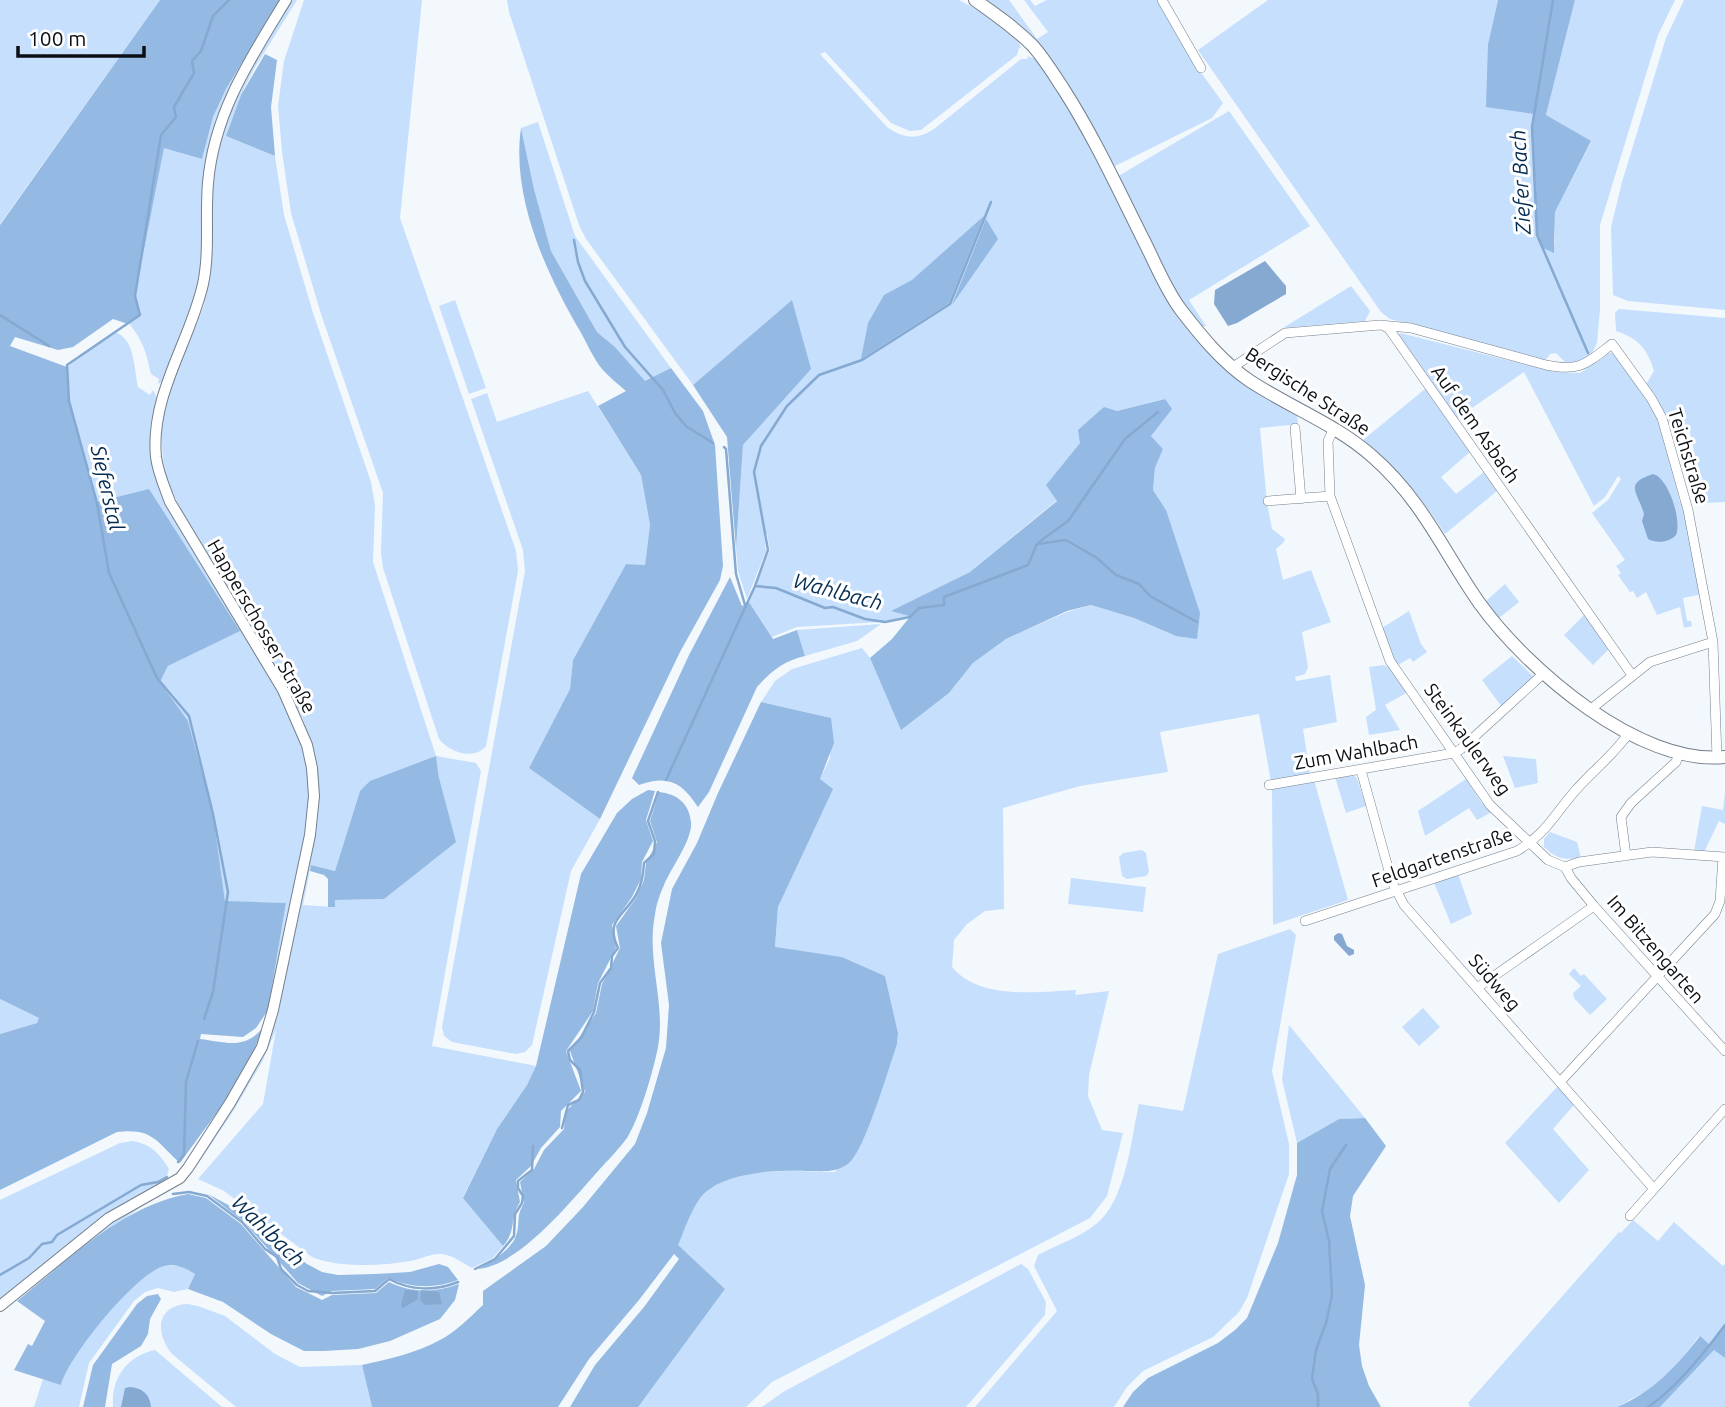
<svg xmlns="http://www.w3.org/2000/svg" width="1725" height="1407" viewBox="0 0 1725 1407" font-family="Ubuntu,sans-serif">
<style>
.green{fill:#c5dffd;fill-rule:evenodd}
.forest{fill:#94b9e2}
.water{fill:#85a9d1}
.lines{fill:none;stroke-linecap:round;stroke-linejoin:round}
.stream{stroke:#85a9d1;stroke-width:2.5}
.minor-casing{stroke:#757f8b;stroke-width:10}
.tertiary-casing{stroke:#757f8b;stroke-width:12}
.secondary-casing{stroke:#757f8b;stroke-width:14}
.minor{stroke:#fff;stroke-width:9}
.tertiary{stroke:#fff;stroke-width:10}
.secondary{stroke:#fff;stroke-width:12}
.labels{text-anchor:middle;stroke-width:6;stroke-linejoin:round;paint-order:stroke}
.street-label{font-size:19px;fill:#0b0f13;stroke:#fff}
.water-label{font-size:21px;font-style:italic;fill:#042c52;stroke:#fff}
</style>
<rect width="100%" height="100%" fill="#f3f8fd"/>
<path class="green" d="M0 0H160L0 224Z
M291 0H297L254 69 241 95 226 136 275 156 284 215 313 313 371 482 375 506 373 562 436 756 476 763 481 771 432 1046 536 1066 527 1085 497 1129 463 1197 503 1246 493 1258 472 1268C462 1263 455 1256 442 1254 432 1253 421 1259 410 1261 383 1266 337 1268 312 1257L224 1191 198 1179 263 1104 276 1030 262 1062 234 1110 192 1173 261 1059 278 1014 310 858 312 749 303 719 291 695 189 526 168 483 163 461 161 428 166 398 204 305 208 284 214 165C226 104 260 53 291 0ZM436 756 439 778 384 899 335 900 334 907 303 905 311 865 335 871 360 791Z
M304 0H422L400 218 516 551 518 571 486 746C474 761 449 752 439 739L383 568 381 553 383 493 321 314 291 213 282 152 278 106 284 61Z
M507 0H959C978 11 1014 25 1021 48H1019L1017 55 921 130 910 131 891 123 825 52 820 54 887 127C904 139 917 140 934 129L1021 59H1028L1027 56 1036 59 1075 117 1164 292 1237 378 1264 398 1297 415 1298 424 1260 428 1267 503 1272 529 1285 539 1283 543 1276 549 1283 580 1311 570 1331 622 1302 632 1308 667 1305 674 1295 677 1296 681 1330 675 1337 722 1303 729 1310 775 1271 782 1259 714 1160 732 1168 772 1080 786 1003 808 1004 909 985 911 967 924 954 940 952 967C979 1000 1037 992 1076 990L1075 995 1109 991 1089 1075 1088 1096 1102 1130 1123 1133 1107 1196 1090 1218 772 1382 746 1407H637L725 1289 677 1245C685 1230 691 1209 702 1196 731 1165 796 1171 835 1172L897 1044 898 1033 885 976 842 957 775 948 778 907 832 789 820 779 830 758 831 718 761 702 775 681 792 669 862 648 870 658 901 729 949 693 973 663 1006 639 1067 612 1091 605 1134 618 1176 636 1166 510 1153 490 1155 468 1163 449 1151 436 1164 399 1117 411 1080 443 1046 485 1057 500 970 572 892 611 909 616 880 622 797 627 772 637 749 602 770 550 767 534 764 535 766 551 747 599 738 571 736 549 743 445 810 369 791 301 693 385 586 239 579 225 509 12Z
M986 0H1009L1037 39 1048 32 1024 0H1030L1035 6 1047 0H1157L1189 56 1223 103 1212 118 1113 167 1077 102 1000 10Z
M1268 0H1498L1488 44 1534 113 1532 127 1555 248V212L1591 142 1546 115 1575 0H1675L1658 35 1600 225V309L1597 343 1591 355 1576 363 1565 362 1556 353 1550 354 1546 360 1390 319 1381 312 1198 50Z
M1684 0H1725V310L1628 301 1613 295 1611 227 1622 182 1666 38Z
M255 40C234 78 211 118 206 163 201 207 207 253 196 296 189 325 174 354 163 381L158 384 159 379 151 374C145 349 144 343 128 322L140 315 135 296 164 147 202 159 213 117 226 89Z
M1229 111 1310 226 1189 300 1206 326 1201 327 1173 288 1118 178 1120 175Z
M538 122 575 236 671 368 645 382 615 347 597 332 551 251 534 189 521 128Z
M1351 286 1370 311 1365 321 1283 328Z
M455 300 486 388 469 394 439 306Z
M1619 309 1725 318V502L1705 503 1689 428 1671 432 1645 386 1654 371C1647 348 1639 339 1616 331L1615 313Z
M114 332C135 337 134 369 138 387L150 395 153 390 157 398 152 427 154 462 285 703 303 748 308 773V818L268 1010 286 903 225 902 213 814 188 721 160 682 168 666 239 631 149 490 97 503 69 401 67 367Z
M1400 333 1555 372 1580 373 1604 357 1605 353H1612L1618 357 1645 394 1660 421 1680 502H1683L1703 594 1683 598 1687 621H1691L1692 626 1684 628 1680 607 1657 615 1646 592 1637 598 1633 591 1630 592 1618 575 1621 573 1616 566 1625 560 1592 513 1608 500 1621 479 1618 476 1605 497 1594 506 1524 372 1456 419 1398 335Z
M1425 389 1470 452 1441 477 1456 494 1484 472 1497 491 1445 534C1422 498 1396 467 1363 440Z
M588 391 641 475 650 525 645 565 626 564 573 660 570 689 529 768 600 819 571 871 532 1045 525 1052 516 1054 452 1042 444 1036 442 1027 525 571 523 550 471 399 487 393 497 422Z
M1505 584 1519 602 1499 618 1486 601Z
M1409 611 1421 644 1427 652 1413 662 1410 658 1398 665 1393 658 1382 628Z
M1584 615 1609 649 1593 665 1564 635Z
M881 624 857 641 805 656 797 630Z
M1512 656 1534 677 1502 707 1482 680Z
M1384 665 1391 668 1408 692 1385 705 1400 730 1369 735 1366 717 1376 710 1369 667Z
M1503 756 1536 759 1538 783 1515 788Z
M1353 775 1357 778 1366 806 1346 813 1335 777Z
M1466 779 1481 802 1492 812 1477 820 1469 808 1425 836 1418 811Z
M1314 780 1348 900 1273 925 1272 788Z
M1725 793V824L1719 821 1704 852 1694 851 1702 806 1723 810Z
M1550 832 1577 842 1581 858C1564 860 1557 859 1544 847V839Z
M1142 850 1146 853 1149 872 1146 876 1127 879 1122 876 1119 857 1123 853Z
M1458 874 1472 914 1451 924 1434 883Z
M1071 878 1146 887 1143 912 1068 904Z
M1290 929 1296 935 1272 1071 1289 1144V1174L1247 1298 1239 1312 1213 1337 1143 1371 1127 1387 1114 1407H975L1057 1311 1034 1266 1038 1255C1057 1245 1080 1237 1096 1224 1126 1201 1131 1139 1139 1104L1183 1111 1218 954Z
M1574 968 1581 976 1584 974 1607 999 1590 1015 1574 998 1573 993 1581 986 1569 974Z
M0 999 39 1018 37 1023 0 1034Z
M1423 1008 1440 1027 1419 1046 1402 1027Z
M1289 1025 1365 1118 1339 1119 1297 1143 1282 1079Z
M1558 1086 1574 1105 1553 1129 1589 1170 1559 1203 1505 1143Z
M133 1141C152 1145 159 1153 169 1169L166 1179C158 1185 159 1194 151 1200 101 1235 52 1271 0 1305V1200L120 1143Z
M1633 1220 1658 1241 1674 1222 1723 1266 1725 1264V1325L1710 1345 1699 1336 1675 1368 1650 1389 1617 1407H1470L1468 1403 1619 1232 1621 1233Z
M1021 1264 1028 1269 1046 1302 1045 1315 966 1407H762L783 1392Z
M165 1265 180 1266 195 1274 188 1289 174 1292 158 1288 145 1292 134 1301 89 1363 79 1407H34L43 1379 61 1384C68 1356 125 1289 150 1272 154 1269 160 1268 165 1265Z
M187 1304 198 1306 225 1316 275 1354 300 1367 362 1365 372 1407H236L172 1354C155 1333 156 1306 187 1304Z
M1715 1349 1725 1358V1407H1660Z
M155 1350 222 1407H113C111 1378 127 1356 155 1350Z"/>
<path class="forest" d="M160 0H280L226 89 213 117 202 159 164 148 135 296 140 315 128 324 113 319 73 347 58 350 15 337 10 346 67 367 69 401 97 502 149 489 240 631 168 666 160 682 188 721 213 814 225 901 286 903 268 1010 256 1028 243 1037 201 1034 200 1039C225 1042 243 1050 262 1029 246 1079 210 1121 180 1163 156 1142 154 1128 117 1132L0 1190V1034L37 1023 39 1018 0 999V225Z
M1498 0H1575L1546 115 1591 141 1555 212 1554 253 1543 248 1537 235 1532 127 1534 114 1486 107 1488 44Z
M265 54 277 60 271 107 275 156 226 136 241 95Z
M521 128 534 189 551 251 597 332 615 347 645 381 671 368 703 411 715 445 723 566 720 580 680 652 600 819 529 768 570 689 573 660 626 564 645 565 650 525 641 475 598 406 626 391C618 384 609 377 602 369 593 358 587 343 580 331 546 273 511 197 521 128Z
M984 216 949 303 861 359 868 323 884 295 912 280Z
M986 219 998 239 952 305Z
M792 300 811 369 743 445 736 549 727 437 693 385Z
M1165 399 1172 409 1151 436 1163 449 1155 468 1153 490 1166 510 1200 613 1197 639 1176 636 1134 618 1091 605 1067 611 1006 639 973 663 949 693 901 730 870 658 892 639 909 618V616L891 611 970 572 1057 501 1046 485 1080 443 1078 430 1104 407 1117 411Z
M730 577 742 606 749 602 773 639 797 630 805 656C784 661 771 671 757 687L709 792 698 807C681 782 669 775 639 785L632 778 689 655Z
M761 702 831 718 834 743 820 779 833 789 778 907 775 947 842 957 885 976 898 1033 897 1044C889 1067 865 1150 849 1163 836 1173 824 1171 808 1171 777 1170 723 1171 701 1197 691 1210 684 1231 678 1245L725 1289 638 1407H570L595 1365 644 1307 679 1259 674 1254 639 1300 589 1359 558 1407H372L362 1365C388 1359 417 1353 440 1340 456 1332 470 1317 483 1305V1291L546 1246 583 1207 635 1144 647 1113 666 1048 669 1005 661 943 672 889 697 843 718 793Z
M436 756 439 778 456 842 384 899 335 900V907H328V879L324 875 310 871 311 865 335 871 360 791 370 781Z
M648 790 655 791 646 820 653 841 642 862 641 879 632 897 612 925 616 948 598 983 593 1011 566 1051 581 1091 561 1111 560 1127 541 1148 531 1166 516 1180 520 1202C509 1220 517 1230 503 1246L463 1198 497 1129 527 1085 536 1066 581 874 617 813 632 799Z
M659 792C677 794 689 803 691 822 693 839 671 868 664 885 660 894 656 905 655 915 646 959 666 1003 658 1047 653 1072 640 1117 627 1138 619 1149 608 1160 599 1170 571 1201 520 1265 478 1269 490 1263 511 1250 516 1236 521 1222 515 1218 524 1203L520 1182 534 1169 544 1150 564 1129 565 1112 585 1092 570 1051 596 1013 602 984 620 948 616 926 636 898 644 880 646 863 657 842 650 821Z
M1365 1118 1386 1146 1353 1196 1350 1216 1365 1285 1359 1345 1362 1366 1369 1386 1381 1407H1123L1133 1392 1148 1378 1218 1343 1235 1330 1247 1318 1278 1243 1297 1175V1143L1339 1119Z
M188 1194 206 1198 241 1224 296 1287 322 1300 332 1295 376 1293 389 1282C411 1293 436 1293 459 1284L455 1300 440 1319 390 1341 358 1349 324 1351H304L271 1334 223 1302 188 1289 195 1274C185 1268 175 1263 164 1266 136 1273 68 1357 61 1385L14 1370 28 1344 32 1346 45 1321 17 1301C68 1260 122 1206 188 1194Z
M208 1194 232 1207 307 1264 322 1272 338 1275 375 1274 410 1272 439 1264 448 1267 458 1280C434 1289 411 1288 388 1278L375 1289 332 1291 322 1296 298 1283 244 1222Z
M158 1294 161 1299 150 1319 148 1334 141 1346 112 1364 105 1407H83L93 1365 137 1304 147 1296Z
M1725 1325V1358L1714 1350 1660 1407H1617C1654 1391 1676 1367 1700 1336L1710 1345Z"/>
<path class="water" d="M1265 261 1286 286V294L1237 323 1228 326 1214 304 1215 290Z
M1653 474C1669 478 1682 521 1676 535 1670 542 1657 544 1648 539L1642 521 1644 514C1638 492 1623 484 1653 474Z
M1338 933 1342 934 1347 946 1354 950V954L1349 956 1334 940V936Z
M405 1290 418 1291V1299L403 1308 401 1305Z
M421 1290 439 1292 442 1304 425 1305 420 1300Z
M130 1387C142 1388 150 1394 151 1407H121L125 1388Z"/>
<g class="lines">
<path class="stream" d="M1553 0 1532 127 1537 235 1588 353
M574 240 578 262 585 281 625 347 663 390 675 413 686 426 713 443
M0 315 49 346
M724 447 726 449 736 574 745 605
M1039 542 1068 521 1125 439 1158 412
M755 586 768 550 754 472 761 446 787 406 819 375 862 360 950 304 991 202
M666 780 755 586 776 588 825 608 833 607 865 619 885 622 910 617 919 608 944 605V597L1028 565 1037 544 1066 540 1097 558 1116 575 1139 584 1150 596 1197 622
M204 1019 213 992 228 892 213 814 189 716 157 678 109 573 97 503 69 401 67 365 140 315 135 296 161 135 176 117 174 107 194 73 192 61 201 51 213 16 229 0
M562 1128 568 1105 579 1100 583 1092 580 1070 570 1060 568 1051 581 1038 594 1012 600 983 611 968 612 956 618 948C605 920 623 917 636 895 642 884 643 875 644 863L654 854 655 841 648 821 658 792
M178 1162 184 1155 186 1082 198 1041
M173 1194 189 1192 207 1196 242 1222 265 1249 277 1257 281 1269 297 1285 308 1291 332 1293 375 1291 389 1279C411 1291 436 1291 458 1282
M475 1269 495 1259 514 1236 515 1214 522 1203 523 1196 518 1188V1181L532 1170 533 1146
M0 1275 29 1258 42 1244 52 1242 57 1235 141 1185 158 1182 167 1177
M1318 1407V1394L1312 1379 1316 1350 1326 1323 1332 1295 1329 1241 1322 1211 1330 1169 1346 1145
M1648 1407C1676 1389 1705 1352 1725 1325"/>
<g class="minor-casing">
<path id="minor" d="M1162 0 1201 68
M1384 326 1389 329 1632 675
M1233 367 1285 333 1380 325 1411 328 1546 365C1580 372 1586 364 1612 344L1651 398 1662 418 1688 510 1713 642 1717 758
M1295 428 1301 499
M1334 428 1328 441 1330 496 1390 661 1490 805 1548 860 1565 867 1579 862 1652 852 1725 857
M1268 501 1330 496
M1591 709 1650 662 1713 642
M1361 770 1392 882 1404 905 1654 1189
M1269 785 1454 753 1461 749 1544 673
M1626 856 1621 817 1631 803 1676 762 1679 753
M1565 867 1571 878 1594 906 1725 1051
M1305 921 1517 851C1547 833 1554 815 1575 791 1592 771 1613 756 1628 734
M1477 988 1594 906
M1560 1082 1715 914 1720 901 1723 857
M1630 1216 1725 1109"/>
</g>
<g class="tertiary-casing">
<path id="tertiary" d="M0 1306 109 1218 180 1178 188 1168 230 1103 262 1047 273 1010 310 835 314 796 312 768 307 745 283 690 170 502C165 488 158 473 156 457 150 395 190 342 203 284 210 251 205 217 208 183 214 113 250 59 286 0"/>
</g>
<g class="secondary-casing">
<path id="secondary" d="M975 0C995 14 1015 28 1032 45 1044 58 1054 75 1064 90 1094 137 1117 187 1142 237 1154 260 1165 289 1181 310 1201 336 1223 363 1250 381 1291 408 1336 424 1373 457 1423 501 1443 551 1480 604 1527 669 1639 766 1725 757"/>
</g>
<use href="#minor" class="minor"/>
<use href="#tertiary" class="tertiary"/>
<use href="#secondary" class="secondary"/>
</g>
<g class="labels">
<g class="street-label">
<text transform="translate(1308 391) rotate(33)" y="7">Bergische Straße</text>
<text transform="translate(1476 424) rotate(55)" y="7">Auf dem Asbach</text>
<text transform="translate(1689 456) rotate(73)" y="7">Teichstraße</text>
<text transform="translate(262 626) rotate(60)" y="7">Happerschosser Straße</text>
<text transform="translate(1468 739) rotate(54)" y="7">Steinkaulerweg</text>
<text transform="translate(1356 752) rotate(-10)" y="7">Zum Wahlbach</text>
<text transform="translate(1442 857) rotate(-19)" y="7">Feldgartenstraße</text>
<text transform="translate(1656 949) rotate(49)" y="7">Im Bitzengarten</text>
<text transform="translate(1495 982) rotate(49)" y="7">Südweg</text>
</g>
<g class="water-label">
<text transform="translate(1521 182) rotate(-93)" y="7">Ziefer Bach</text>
<text transform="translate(107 488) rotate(77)" y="7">Sieferstal</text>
<text transform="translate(838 592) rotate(15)" y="7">Wahlbach</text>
<text transform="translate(268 1231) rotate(44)" y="7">Wahlbach</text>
</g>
</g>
<path d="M18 46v10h126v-10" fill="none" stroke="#0b0f13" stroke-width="3.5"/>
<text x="28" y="46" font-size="21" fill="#0b0f13" stroke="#ffffff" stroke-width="5" paint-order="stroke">100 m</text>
</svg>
